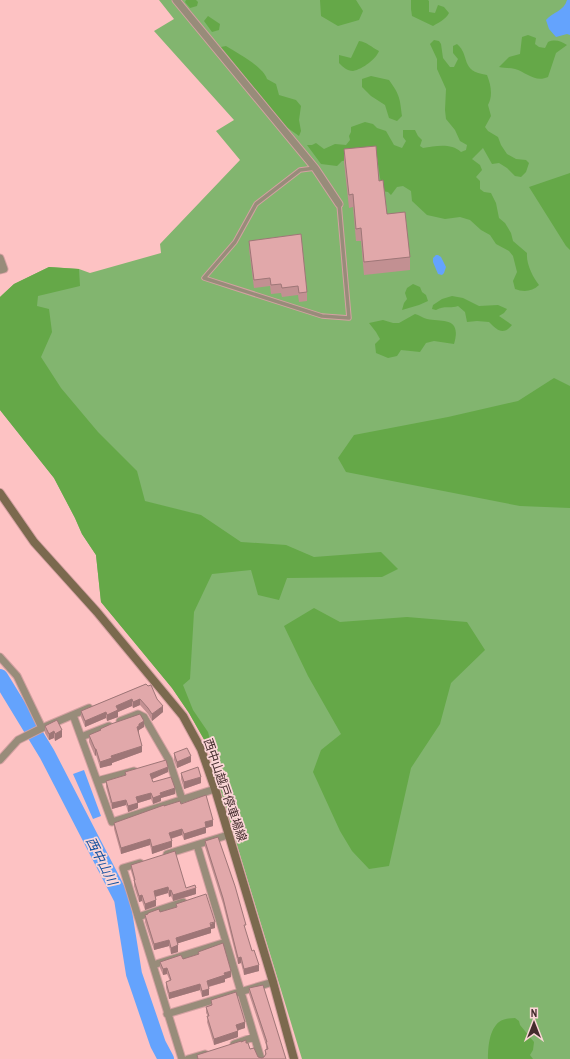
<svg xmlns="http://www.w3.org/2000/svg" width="570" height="1059" viewBox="0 0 570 1059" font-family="'Archivo Narrow','Noto Sans JP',sans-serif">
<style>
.green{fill:#82b56f}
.forest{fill:#65a848}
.water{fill:#64a3fd}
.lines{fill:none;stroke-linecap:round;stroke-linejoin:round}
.river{stroke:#64a3fd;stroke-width:16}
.service-casing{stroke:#d4a1a2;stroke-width:5.5}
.minor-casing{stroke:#d4a1a2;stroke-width:9}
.secondary-casing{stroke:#d4a1a2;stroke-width:10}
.service{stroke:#988c7a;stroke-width:3.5}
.minor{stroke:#988c7a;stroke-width:7}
.secondary{stroke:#7b694e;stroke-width:8}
.wall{fill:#c29092}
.shaded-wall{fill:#9e7677}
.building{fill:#e1a8aa;stroke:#9e7677}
.labels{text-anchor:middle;stroke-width:3.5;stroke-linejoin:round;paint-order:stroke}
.street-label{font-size:12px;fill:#432c2d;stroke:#fbd6d7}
.water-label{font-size:13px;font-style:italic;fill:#124f9e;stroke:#fbd6d7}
</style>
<rect width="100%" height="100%" fill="#fdc2c3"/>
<path class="green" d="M159 0H570V1059H302L206 743 189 713 172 688 101 602 96 555 82 534 75 518 54 478 0 410V297L14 284 49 267 79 269 90 273 161 253 160 244 240 160 216 131 234 120 154 31 174 19Z"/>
<path class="forest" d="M186 0H196L198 2 197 6 190 8 185 2Z
M320 0H356L363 11 359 20 338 26 321 16Z
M411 0H428L429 1V12L435 13 438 5 444 7 449 13C446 19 438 23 433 26L412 16 411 9Z
M208 16 220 24 219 30 212 32 204 21Z
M528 35 536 38 535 44 539 47 545 48 548 42C555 39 561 41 567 45L556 53 548 77C535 83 526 72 515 69 510 68 504 68 499 67L509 57 520 54 522 37Z
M434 40 439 41 441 44 443 58 450 67H454L458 59 453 53V46L457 44C471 56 459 71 487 75 491 85 493 96 488 105L491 116 485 127 488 131 498 137 501 145 507 154 516 159 526 160 529 163 526 172 521 177 515 176 507 168 499 163 492 164 483 148 472 159 480 165 482 170 476 177 480 181V189L484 192 491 193 496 203 499 218 505 223 511 233 513 241 527 253C526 264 533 277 539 285 532 292 523 292 515 289L513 281 517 272 513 256 509 251 496 244 490 235 481 230 470 220 460 217 445 219 427 215 412 201 411 191 403 186 397 187 391 195 388 192 382 191 377 157 342 161 337 166 321 164 307 145H312L316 143 324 149 335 144 346 145 350 140 349 136 351 132V127L365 122 373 124 377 128 386 131 394 145 402 148 406 141 403 137V130H415L418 136 422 140 420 146 423 148C436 146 451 143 461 152L466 150 467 145 460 141 455 130 446 119 445 110 446 89 437 69V59L430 44Z
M359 41C367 42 371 47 379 51 376 59 363 69 353 71 347 71 343 67 339 63V55L351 58Z
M226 46C237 53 264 67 267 79L276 84 279 95 296 100 301 106 299 120 301 131 299 136 285 126 221 47Z
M371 76 389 80C400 95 400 99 402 116L397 121 389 118 385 105 371 96 362 87V79Z
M570 173V250L566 246 529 187Z
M49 267 79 269 80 286 38 296 37 306 49 309 52 332 41 357 61 388 98 432 137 471 145 501 201 515 241 542 286 545 314 557 381 552 398 569 382 577 287 578 279 600 258 595 251 570 212 574 194 612 190 679 183 685 193 710 208 732 212 747 206 743 189 713 172 688 101 602 96 555 82 534 75 518 54 478 0 410V297L14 284Z
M413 284 420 287 422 292 426 295 428 301 419 305 402 310 404 303 407 299 405 293 407 288Z
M452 296 463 298 479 306 498 305 507 309 504 313 499 316 512 325C503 336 497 330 489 322L477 321 467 322 465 312 458 306C449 309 445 305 436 310L432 309 433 305 442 299Z
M415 314C419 315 423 318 427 319 443 322 462 317 454 344L434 341 426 343 420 352 401 350 397 356 388 358 376 353 375 344 380 339 376 332 369 323 383 320 393 323H399Z
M554 378 570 386V508L520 506 346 472 338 458 354 435 448 417 518 401Z
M314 608 340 622 407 617 467 622 485 650 451 683 440 724 411 768 389 866 369 869 352 851 340 831 313 772 321 750 341 734 308 676 284 626Z
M515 1018 519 1021 520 1025 534 1042 533 1050 530 1055 533 1059H488C488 1048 489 1030 499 1022 503 1019 510 1018 515 1018Z"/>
<path class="water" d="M567 0H570V35L567 34 556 37 549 29 546 20C553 12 564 11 567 0Z
M436 255H438L441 257 446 267 444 273 442 275 438 274 433 262V258Z
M84 770 101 816 93 819 73 774Z"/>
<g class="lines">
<path class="river" d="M0 677 47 754 122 899 134 974 158 1044 166 1059"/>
<g class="service-casing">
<path id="service" d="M315 168 300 170 256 204 235 242 204 278 322 316 349 318 339 204"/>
</g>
<g class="minor-casing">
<path id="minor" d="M176 0 315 168 339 204
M0 258 4 269 0 270
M0 657 17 676 42 728
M73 715 112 822 215 789
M120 721 138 714 144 717 169 760 182 799
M81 737 109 726
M0 760 18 740 42 728 89 708
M97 781 134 771
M197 845 261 1059
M167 854 228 835
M140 863 123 868 182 1059
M138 917 183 902
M153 965 226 942
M167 1014 273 982
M234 1044 254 1037
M188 1059 205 1054"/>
</g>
<g class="secondary-casing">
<path id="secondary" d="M0 493 34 542 97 612 183 716 201 749 215 789 273 982 294 1059"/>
</g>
<use href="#service" class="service"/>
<use href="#minor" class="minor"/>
<use href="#secondary" class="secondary"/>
</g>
<path class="wall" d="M344 149 379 181 387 214 410 257V270L364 275 361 241H356L353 207 349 208 344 162Z
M249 241 307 292V301L299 302 298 295 282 297 281 293 271 294 270 286 254 288 249 249Z
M146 684 163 712 152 721 148 714 140 705 133 708 132 706 118 712V717L107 721 106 718 85 727 81 717V711Z
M45 726 62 737 55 741 54 738 49 740 45 733Z
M144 727 139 730V733H138L142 752 112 763V765L100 768 96 755 95 756 89 742V735L100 731V729Z
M174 753 191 762 177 768 174 760Z
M125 772H168L152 779 153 782 175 794 161 798V801L153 804 151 799 138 803V808L128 812 126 805 112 809 106 787V781L125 775Z
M181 773 201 783 184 789 181 779Z
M181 804 213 826 206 828V833L184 840 182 835 171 839 172 847 152 854 150 845 121 854 114 829V823L164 806Z
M205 841 259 971 244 975 241 963 238 964 223 904 205 847Z
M131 865 186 888 196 894 173 901 171 896 169 897 168 893 155 897 156 906 145 910 142 901 139 902 134 886V881L131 871Z
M176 904 215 928 211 929V933L178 943V952L171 954 169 946 154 950 145 922V915H148V913L160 912 176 907Z
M198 952 231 977 225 979V982L209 987V995L202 997 200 990 169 999 166 988V982L170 981 167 974 163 975 160 968V962L183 959 198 955Z
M249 988 286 1059H197V1055L241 1042 246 1043 250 1049 258 1057 262 1058 264 1057 265 1055V1050H266V1045L249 994Z
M211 1000 245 1028 238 1030V1037L214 1045 207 1022 208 1016 206 1013V1007L211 1005Z"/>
<path class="shaded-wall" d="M132 699V706L118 712V717L107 721V715L116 706Z
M140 699V705L133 708V702Z
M163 706V712L152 721V714Z
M106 712V718L85 727V721Z
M144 721V727L139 730V733L137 734V727L139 724Z
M62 730V737L55 741V734Z
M54 731V738L49 740V734Z
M142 746V752L112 763V765L100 768V762L111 756Z
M95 749H96V755L95 756Z
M191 756V762L177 768V762Z
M168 767V772L150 780V774Z
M201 777V783L184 789V782Z
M175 788V794L161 798V801L153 804V798L160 793Z
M151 793V799L138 803V808L128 812V806L136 797Z
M126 800V805L112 809V803Z
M213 820V826L206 828V833L184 840V834L205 822Z
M182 829V835L169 839V833Z
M150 839V845L121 854V848Z
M172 841V847L152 854V847Z
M168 887V893L154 897V891Z
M196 888V894L173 901V895Z
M171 890V896L169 897V891Z
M142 895V901L139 902V896Z
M156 900V906L145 910V904Z
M215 922V928L211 929V933L176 944V938Z
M169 940V946L154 950V944Z
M178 945V952L171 954V948Z
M241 957V963L238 964V958Z
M259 965V971L244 975V969Z
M167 968V974L163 975V969Z
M231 971V977L225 979V982L207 987V981L224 973Z
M200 984V990L169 999V993Z
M209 989V995L202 997V991Z
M245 1022V1028L236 1031V1025Z
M238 1031V1037L214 1045V1039Z"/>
<path class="building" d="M376 146 379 181 383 180 387 214 405 212 410 257 364 262 361 228 356 229 353 194 349 195 344 149Z
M301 234 307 292 299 293 298 286 282 288 281 284 271 285 270 278 254 280 249 241Z
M146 684 148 686 151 685 157 699 163 706 152 714 148 708 140 699 133 702 132 699 116 706 118 710 107 715 106 712 85 721 81 711Z
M140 714 144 721 139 724V726L137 727 142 746 111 756 112 758 100 762 96 749H95L89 735 101 730 100 729 111 724Z
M57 720 62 730 55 734 54 731 49 734 45 726Z
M187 748 191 756 177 762 174 753Z
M166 760 168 767 150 774 153 782 171 777 175 788 160 793 161 795 153 798 151 793 136 797 138 803 128 806 126 800 112 803 106 781 126 775 125 772Z
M198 767 201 777 184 782 181 773Z
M206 795 213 820 205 822 206 827 184 834 182 829 169 833 172 841 152 847 150 839 121 848 114 823 164 805V806L180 801 181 804Z
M218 837 235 886 246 925H244L252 951 254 950 259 965 244 969 241 957 238 958 223 898 205 841Z
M175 851 186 888 195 885 196 888 173 895 171 890 169 891 168 887 154 891 156 900 145 904 142 895 139 896 134 880H135L131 865Z
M206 894 215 922 210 923 211 927 176 938 178 945 171 948 169 940 154 944 145 915 148 914V913L159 909 160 912 177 907 176 904Z
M223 943 231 971 224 973 225 975 207 981 209 989 202 991 200 984 169 993 166 982 171 980 167 968 163 969 160 962 181 955 183 959 199 954 198 952Z
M263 985 286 1059H197H198L197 1055 241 1041V1042L246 1040V1043H248L250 1049 254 1048 258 1057 262 1058 264 1057 266 1054 265 1050 268 1049 266 1042H267L249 988Z
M236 992 245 1022 236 1025 238 1031 214 1039 207 1016H209L206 1007 212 1005 211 1000Z"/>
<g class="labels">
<g class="street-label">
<text transform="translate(225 790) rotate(71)" y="4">西中山越戸停車場線</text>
</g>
<g class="water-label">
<text transform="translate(102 861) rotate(63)" y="5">西中山川</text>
</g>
</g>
<g transform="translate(534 1023)" stroke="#fbd6d7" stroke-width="3" paint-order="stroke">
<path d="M0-3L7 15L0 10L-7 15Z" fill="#432c2d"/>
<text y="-6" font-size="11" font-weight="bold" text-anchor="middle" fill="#432c2d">N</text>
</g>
</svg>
